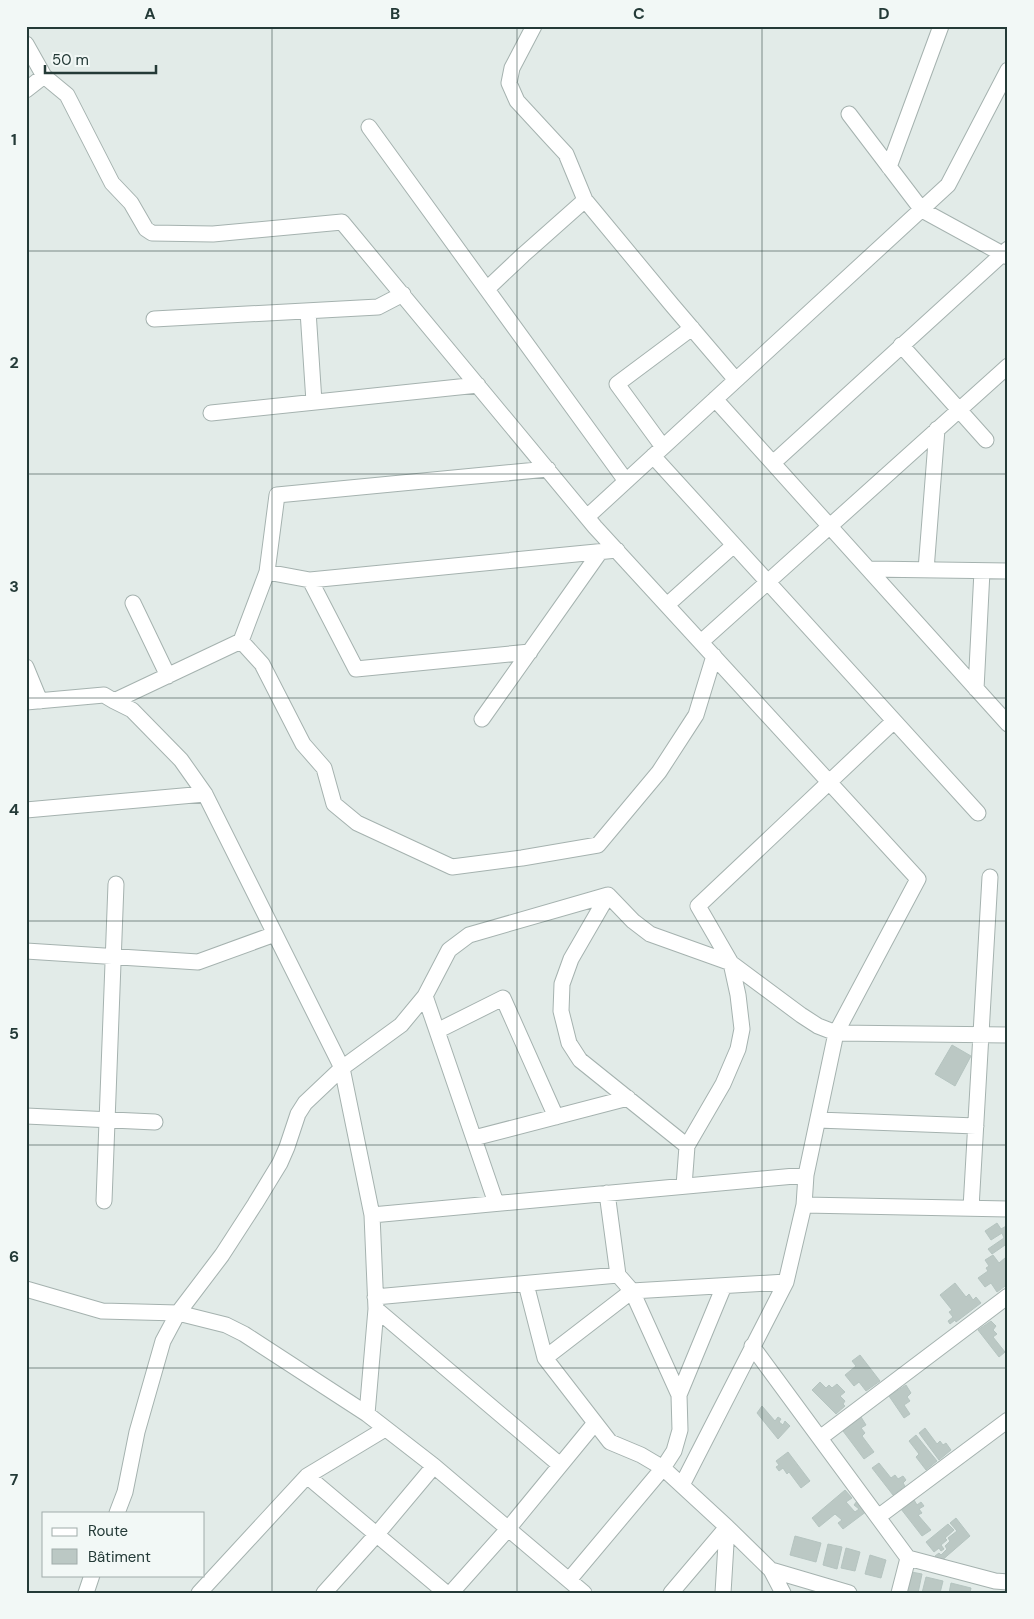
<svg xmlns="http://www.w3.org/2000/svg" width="1034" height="1619" viewBox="0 0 1034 1619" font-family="'DM Sans',sans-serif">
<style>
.building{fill:#bbc8c4;stroke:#b5c4c0}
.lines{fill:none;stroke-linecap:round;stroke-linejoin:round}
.minor-casing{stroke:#a5b2af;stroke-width:17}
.minor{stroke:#fff;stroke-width:15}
.grid{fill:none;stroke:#243a37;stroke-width:1;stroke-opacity:0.55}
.neatline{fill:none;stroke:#243a37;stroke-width:2}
.grid-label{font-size:16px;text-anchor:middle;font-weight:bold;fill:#243a37}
</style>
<rect width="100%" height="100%" fill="#e2ebe8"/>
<path class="building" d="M952 1045 971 1056 955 1086 935 1074Z
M997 1223 1001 1229 1008 1225V1243L992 1254 988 1249 1004 1238 1002 1233 991 1240 985 1231Z
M993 1255 999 1263 1005 1258 1008 1262V1284L997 1292 991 1283 985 1287 978 1278 988 1271 986 1268 989 1266 985 1260Z
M955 1283 966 1297 969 1294 973 1300 976 1297 981 1303 956 1322 955 1320 950 1324 948 1321 953 1317 949 1312 952 1310 940 1295Z
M991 1321 996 1326 993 1330 997 1334 993 1337 1005 1352 999 1357 978 1330Z
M860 1355 880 1381 866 1391 859 1382 854 1386 845 1375 856 1366 852 1361Z
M820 1382 826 1388 829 1385 832 1388 837 1384 845 1392 840 1396 845 1401 843 1404 845 1406 836 1414 812 1390Z
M906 1385 911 1393 907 1397 910 1401 904 1405 910 1414 904 1418 889 1396Z
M762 1406 775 1421 778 1417 781 1419 779 1422 783 1425 785 1421 790 1426 778 1439 757 1413Z
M861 1417 866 1425 861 1428 865 1433 862 1436 874 1452 864 1459 843 1431Z
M925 1428 937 1444 940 1441 943 1445 946 1443 951 1450 939 1460 919 1433Z
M916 1435 937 1461 926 1470 916 1457 919 1454 909 1441Z
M788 1452 810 1481 801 1488 789 1472 787 1474 783 1468 779 1471 776 1467 779 1465 776 1461Z
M879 1463 891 1478 895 1475 898 1479 903 1476 906 1480 903 1483 905 1486 893 1495 872 1468Z
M845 1490 852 1498 846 1502 855 1512 859 1509 854 1505 857 1501 867 1511 843 1529 838 1523 842 1520 835 1514 819 1527 812 1518Z
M914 1500 917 1505 921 1502 924 1506 919 1509 922 1513 918 1515 931 1530 922 1536 901 1509Z
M956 1518 970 1536 940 1562 935 1556 939 1553 941 1555 947 1549 945 1546 950 1541 948 1538 957 1531 950 1523Z
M948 1524 954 1530 945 1538 947 1540 941 1545 944 1549 941 1551 939 1548 934 1552 926 1542Z
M795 1536 821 1543 816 1562 790 1555Z
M828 1544 842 1547 837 1569 823 1565Z
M846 1548 860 1552 855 1571 841 1568Z
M870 1555 886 1560 881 1578 865 1574Z
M906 1571 922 1574 918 1593 902 1591Z
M926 1577 943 1581 940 1593H922Z
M951 1583 971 1588 970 1593H949Z"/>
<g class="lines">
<g class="minor-casing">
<path id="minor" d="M534 26 512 68 509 83 517 101 566 154 585 200 672 305 736 380
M26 44 44 76 67 95 112 183 131 203 146 229 152 233 213 234 342 222 595 527 918 879 836 1033 806 1175 804 1205 786 1282 682 1485
M26 90 44 76
M849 114 922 210 1008 257
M369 127 626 481
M889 167 941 26
M487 289 523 255 585 200
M308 311 314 402
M154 319 378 307 403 294
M901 345 986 440
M715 399 1008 724
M211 413 478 385
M663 447 617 384 692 328
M653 456 978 813
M773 463 1008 249
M587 517 948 185 1008 70
M869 569 1008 571
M926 570 937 429
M267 572 310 580 617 550
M310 580 356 669 530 652
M133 603 168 676
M667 605 734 545
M241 641 262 664 303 744 324 768 334 804 357 823 452 867 522 858 598 845 659 772 696 715 714 656
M701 642 1008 366
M26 667 40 701
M976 689 982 571
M114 701 241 641 267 572 277 495 548 469
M26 702 104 695 114 701 132 710 181 760 205 794 342 1068 372 1215 376 1309 367 1414
M482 719 600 552
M26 810 205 794
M608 895 633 921 650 934 731 963 801 1015 818 1026 836 1033 1008 1035
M608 895 571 959 562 984 561 1011 569 1043 580 1060 687 1146
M26 951 198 962 275 934
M425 996 496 1203
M437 1031 503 998 556 1117
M26 1116 155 1122
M818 1120 976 1126
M474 1138 628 1098
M684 1186 687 1146 723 1084 738 1049 742 1029 738 995 731 963 698 906 894 721
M607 1193 618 1275 632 1291 679 1395
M104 1201 116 884
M804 1205 1008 1209
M971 1208 990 877
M372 1215 806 1175
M526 1284 545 1358 610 1442 641 1455 663 1468 727 1527 771 1570 783 1593
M26 1289 102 1311 178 1313 226 1325 244 1334 367 1414 434 1466 584 1593
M375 1297 618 1275
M376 1309 560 1465
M752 1346 908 1558 995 1581 1008 1582
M545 1358 632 1291 786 1282
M820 1438 1008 1296
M307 1476 446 1593
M117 1513 125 1492 137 1432 163 1341 178 1313 222 1255 255 1204 280 1163 287 1147 298 1114 305 1103 342 1068 401 1025 425 996 449 950 469 935 608 895
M878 1517 1008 1420
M771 1570 849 1593
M569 1580 663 1468 674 1451 680 1430 679 1395 724 1286
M86 1593 92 1575
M199 1593 307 1476 385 1429
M324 1593 377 1534 434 1466
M451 1593 508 1529 595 1423
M671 1593 727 1527
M723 1593 727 1527
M899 1593 908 1558"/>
</g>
<use href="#minor" class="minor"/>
</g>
<path class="grid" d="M272 26V1593M517 26V1593M762 26V1593M26 251H1008M26 474H1008M26 698H1008M26 921H1008M26 1145H1008M26 1368H1008"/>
<rect width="1034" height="1619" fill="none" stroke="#f2f8f6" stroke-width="55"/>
<rect x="42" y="1512" width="162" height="65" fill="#f2f8f6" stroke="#a0acaa"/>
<rect x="52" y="1528" width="25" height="8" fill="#ffffff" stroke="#a0acaa"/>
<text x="88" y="1536" font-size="15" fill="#243a37">Route</text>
<rect x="52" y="1549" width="25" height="15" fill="#bbc8c4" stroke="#a0acaa"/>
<text x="88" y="1562" font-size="15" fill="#243a37">Bâtiment</text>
<path d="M45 65v8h111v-8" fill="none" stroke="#243a37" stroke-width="2.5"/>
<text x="52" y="65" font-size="15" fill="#243a37" stroke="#f2f8f6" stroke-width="4" paint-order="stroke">50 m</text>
<rect x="28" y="28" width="978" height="1564" class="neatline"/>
<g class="grid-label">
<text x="150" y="19">A</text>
<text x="395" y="19">B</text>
<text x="639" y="19">C</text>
<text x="884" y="19">D</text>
<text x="14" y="145">1</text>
<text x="14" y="368">2</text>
<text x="14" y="592">3</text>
<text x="14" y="815">4</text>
<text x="14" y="1039">5</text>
<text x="14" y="1262">6</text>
<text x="14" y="1485">7</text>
</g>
</svg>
